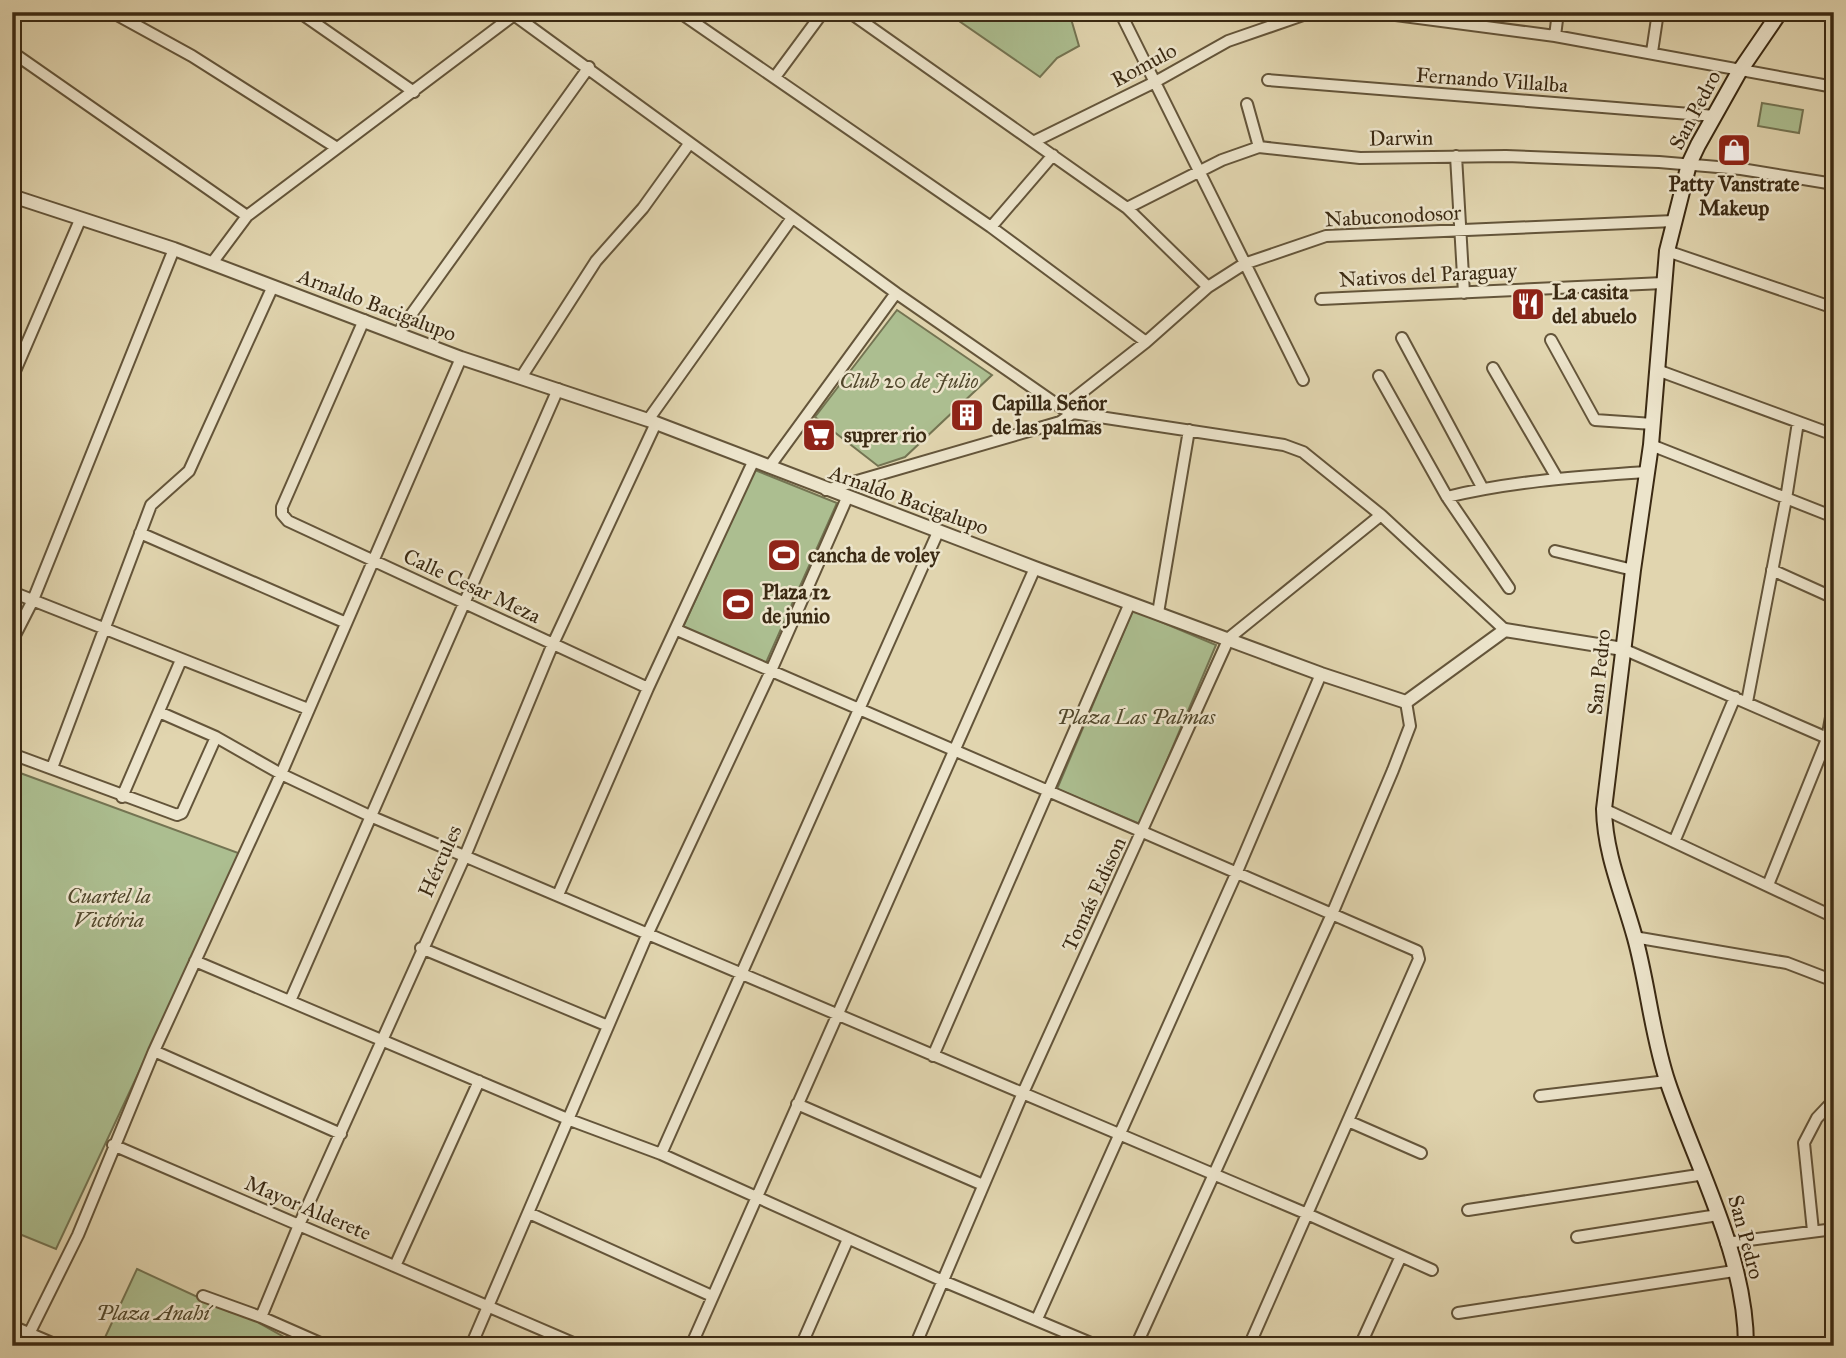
<svg xmlns="http://www.w3.org/2000/svg" width="1846" height="1358" viewBox="0 0 1846 1358" font-family="'IM FELL Great Primer',serif">
<style>
.green{fill:#acbe90;stroke:#747452;stroke-width:2}
.lines{fill:none;stroke-linecap:round;stroke-linejoin:round}
.minor-casing{stroke:#64553a;stroke-width:14}
.tertiary-casing{stroke:#64553a;stroke-width:16}
.secondary-casing{stroke:#3b2a13;stroke-width:18}
.minor{stroke:#ece4cb;stroke-width:10}
.tertiary{stroke:#ece4cb;stroke-width:12}
.secondary{stroke:#ece4cb;stroke-width:14}
.labels{text-anchor:middle;stroke-width:5;stroke-linejoin:round;paint-order:stroke}
.street-label{font-size:21px;fill:#3b2a13;stroke:#ece4cb}
.poi-label{font-size:21px;font-weight:bold;fill:#3b2a13;stroke:#ece4cb;text-anchor:start}
.park-label{font-size:21px;font-style:italic;fill:#52482c;stroke:#ece4cb}
</style>
<rect width="100%" height="100%" fill="#e1d5af"/>
<filter id="stains"><feTurbulence type="fractalNoise" baseFrequency=".00286" numOctaves="4"/><feColorMatrix values="0 0 0 0 .2 0 0 0 0 .09 0 0 0 0 .02 0 0 0 .5 -.17"/></filter>
<radialGradient id="worn" r=".72"><stop offset=".6" stop-color="#630" stop-opacity="0"/><stop offset="1" stop-color="#630" stop-opacity=".3"/></radialGradient>
<path class="green" d="M946 12H1069L1079 46 1057 58 1040 77Z
M1762 103 1803 110 1799 133 1758 126Z
M897 310 992 375 905 457 878 466 815 417Z
M755 470 837 503 765 665 683 627Z
M1133 610 1216 645 1140 824 1057 789Z
M12 770 241 854 56 1249 12 1231Z
M137 1269 230 1312 243 1314 300 1346H101Z"/>
<g class="lines">
<g class="minor-casing">
<path id="minor" d="M112 12 192 56 337 148
M299 12 414 92
M510 12 896 293 1062 408 1073 413 1284 445 1303 452 1381 515 1505 630
M679 12 991 227 1146 342
M849 12 1127 208 1208 287
M1120 12 1303 380
M1373 12 1555 36 1834 87
M1555 36 1558 12
M12 52 247 216
M1652 52 1658 12
M775 77 823 12
M1268 80 1715 116
M1247 104 1259 147
M1035 141 1155 82 1228 41 1312 12
M1456 156 1464 293
M1127 208 1222 160 1259 147 1360 158 1506 156 1659 162 1741 169 1834 184
M991 227 1053 155
M1667 251 1834 308
M212 263 247 216 514 15
M1321 299 1663 283
M364 320 282 507V514L288 521 648 688
M398 333 589 67
M1402 338 1483 489
M1551 340 1595 420 1653 424
M1493 368 1557 478
M1657 370 1834 435
M522 376 596 261 643 208 689 144
M1379 376 1447 497 1509 588
M12 378 80 220
M1062 408 1146 342 1208 287 1244 264 1326 236 1674 221
M648 420 792 218
M1651 445 1834 517
M769 467 896 293
M826 490 1060 422 1073 413
M1447 497C1512 481 1578 477 1645 472
M140 533 344 622
M1555 551 1633 570
M1772 570 1834 598
M12 592 308 709
M1158 613 1189 430
M677 630 1417 951 1419 959 1249 1346
M12 641 33 600 174 249
M1623 649 1834 741
M1747 702 1786 499 1798 422
M159 712 216 737 281 774 370 816 1305 1213 1432 1270
M12 754 177 815 182 813 216 737
M52 768 151 505 189 471 273 286
M122 797 181 660
M1604 809 1834 917
M1674 842 1735 697
M1768 885 1827 739 1834 701
M558 895 648 688 753 462
M1634 937 1787 963 1834 981
M421 948 608 1026
M195 961 570 1120 661 1154 943 1281 1098 1346
M290 1001 558 389
M154 1051 341 1134
M933 1056 1130 603
M1540 1096 1667 1081
M797 1104 983 1185
M1348 1121 1421 1153
M113 1145 580 1346
M661 1154 938 532
M1468 1210 1705 1174
M529 1213 712 1296
M1813 1231 1804 1143 1817 1118 1834 1100
M1577 1237 1718 1215
M1726 1243 1834 1229
M395 1266 479 1081
M203 1296 261 1317 327 1346
M1458 1313 1734 1271
M261 1317 299 1225 465 856 552 646 656 423
M1037 1319 1236 874 1321 674
M12 1326 59 1346
M23 1346 78 1235 154 1051 281 774 461 358
M471 1346 648 933 770 673 847 498
M691 1346 1035 568
M801 1346 848 1239
M915 1346 1022 1095 1229 638 1381 515
M1136 1346 1332 914 1393 770 1410 726 1406 702
M1360 1346 1401 1256"/>
</g>
<g class="tertiary-casing">
<path id="tertiary" d="M12 196 174 249 461 358 648 420 1035 568 1321 674 1406 702 1505 630 1623 649"/>
</g>
<g class="secondary-casing">
<path id="secondary" d="M1746 1346C1746 1255 1696 1166 1668 1083 1652 1036 1648 985 1635 938 1623 894 1605 855 1604 809L1633 570 1651 445 1667 251 1689 164 1698 145 1739 72 1780 12"/>
</g>
<use href="#minor" class="minor"/>
<use href="#tertiary" class="tertiary"/>
<use href="#secondary" class="secondary"/>
</g>
<defs>
<g id="shop-square" transform="scale(1.75)"><rect x="-9" y="-9" width="18" height="18" rx="4" fill="#8f2418" stroke="#ece4cb"/><path d="M-5-2.5h2.3a2.7 3.5 0 0 1 5.4 0H5L5.5 6h-11ZM-1.5-2.5h3a1.5 2.3 0 0 0-3 0Z" fill="#fff"/></g>
<g id="restaurant-square" transform="scale(1.75)"><rect x="-9" y="-9" width="18" height="18" rx="4" fill="#8f2418" stroke="#ece4cb"/><path d="M-5-6h1v4h1v-4h1v4h1v-4h1v5L-1.5 .5V6h-2V.5L-5-1ZM5-6V6H3V1.5H1.5Q1.5-4 5-6Z" fill="#fff"/></g>
<g id="building-square" transform="scale(1.75)"><rect x="-9" y="-9" width="18" height="18" rx="4" fill="#8f2418" stroke="#ece4cb"/><path d="M-4-6H4V6H1V3H-1V6H-4ZM-2.5-4.3h1.7v1.8h-1.7ZM.8-4.3h1.7v1.8H.8ZM-2.5-1h1.7V.8h-1.7ZM.8-1h1.7V.8H.8Z" fill="#fff"/></g>
<g id="supermarket-square" transform="scale(1.75)"><rect x="-9" y="-9" width="18" height="18" rx="4" fill="#8f2418" stroke="#ece4cb"/><path d="M-6-5.5h2.5l.6 2H6L4.5 2H-2.5L-4.4-4H-6ZM-1.5 3.2a1.3 1.3 0 1 0 .1 0ZM3 3.2a1.3 1.3 0 1 0 .1 0Z" fill="#fff"/></g>
<g id="stadium-square" transform="scale(1.75)"><rect x="-9" y="-9" width="18" height="18" rx="4" fill="#8f2418" stroke="#ece4cb"/><path d="M0-5a6.5 5 0 1 0 0 10a6.5 5 0 1 0 0-10ZM-3.5-1.8h7v3.6h-7Z" fill="#fff"/></g>
</defs>
<g fill-rule="evenodd">
<use href="#shop-square" x="1734" y="150"/>
<use href="#restaurant-square" x="1528" y="304"/>
<use href="#building-square" x="967" y="415"/>
<use href="#supermarket-square" x="819" y="435"/>
<use href="#stadium-square" x="784" y="555"/>
<use href="#stadium-square" x="738" y="604"/>
</g>
<g class="labels">
<g class="street-label">
<text transform="translate(1144 65) rotate(-28)" y="7">Romulo</text>
<text transform="translate(1492 80) rotate(4)" y="7">Fernando Villalba</text>
<text transform="translate(1695 110) rotate(-62)" y="7">San Pedro</text>
<text transform="translate(1401 138) rotate(-1)" y="7">Darwin</text>
<text transform="translate(1393 216) rotate(-3)" y="7">Nabuconodosor</text>
<text transform="translate(1428 275) rotate(-3)" y="7">Nativos del Paraguay</text>
<text transform="translate(377 305) rotate(21)" y="7">Arnaldo Bacigalupo</text>
<text transform="translate(909 500) rotate(20)" y="7">Arnaldo Bacigalupo</text>
<text transform="translate(472 586) rotate(25)" y="7">Calle Cesar Meza</text>
<text transform="translate(1599 672) rotate(-84)" y="7">San Pedro</text>
<text transform="translate(440 861) rotate(-66)" y="7">Hércules</text>
<text transform="translate(1094 894) rotate(-65)" y="7">Tomás Edison</text>
<text transform="translate(308 1208) rotate(23)" y="7">Mayor Alderete</text>
<text transform="translate(1746 1237) rotate(75)" y="7">San Pedro</text>
</g>
<g class="poi-label">
<text x="1734" y="191" text-anchor="middle">Patty Vanstrate<tspan x="1734" dy="24">Makeup</tspan></text>
<text x="1552" y="299">La casita<tspan x="1552" dy="24">del abuelo</tspan></text>
<text x="992" y="410">Capilla Señor<tspan x="992" dy="24">de las palmas</tspan></text>
<text x="844" y="442">suprer rio</text>
<text x="808" y="562">cancha de voley</text>
<text x="762" y="599">Plaza 12<tspan x="762" dy="24">de junio</tspan></text>
</g>
<g class="park-label">
<text x="909" y="388">Club 20 de Julio</text>
<text x="1136" y="724">Plaza Las Palmas</text>
<text x="109" y="903">Cuartel la<tspan x="109" dy="24">Victória</tspan></text>
<text x="153" y="1320">Plaza Anahí</text>
</g>
</g>
<rect width="1846" height="1358" fill="none" stroke="#e1d5af" stroke-width="42"/>
<rect x="14" y="14" width="1818" height="1330" fill="none" stroke="#3b2a13" stroke-width="3.5"/>
<rect x="21" y="21" width="1804" height="1316" fill="none" stroke="#3b2a13" stroke-width="2"/>
<rect width="100%" height="100%" filter="url(#stains)"/>
<rect width="100%" height="100%" fill="url(#worn)"/>
</svg>
